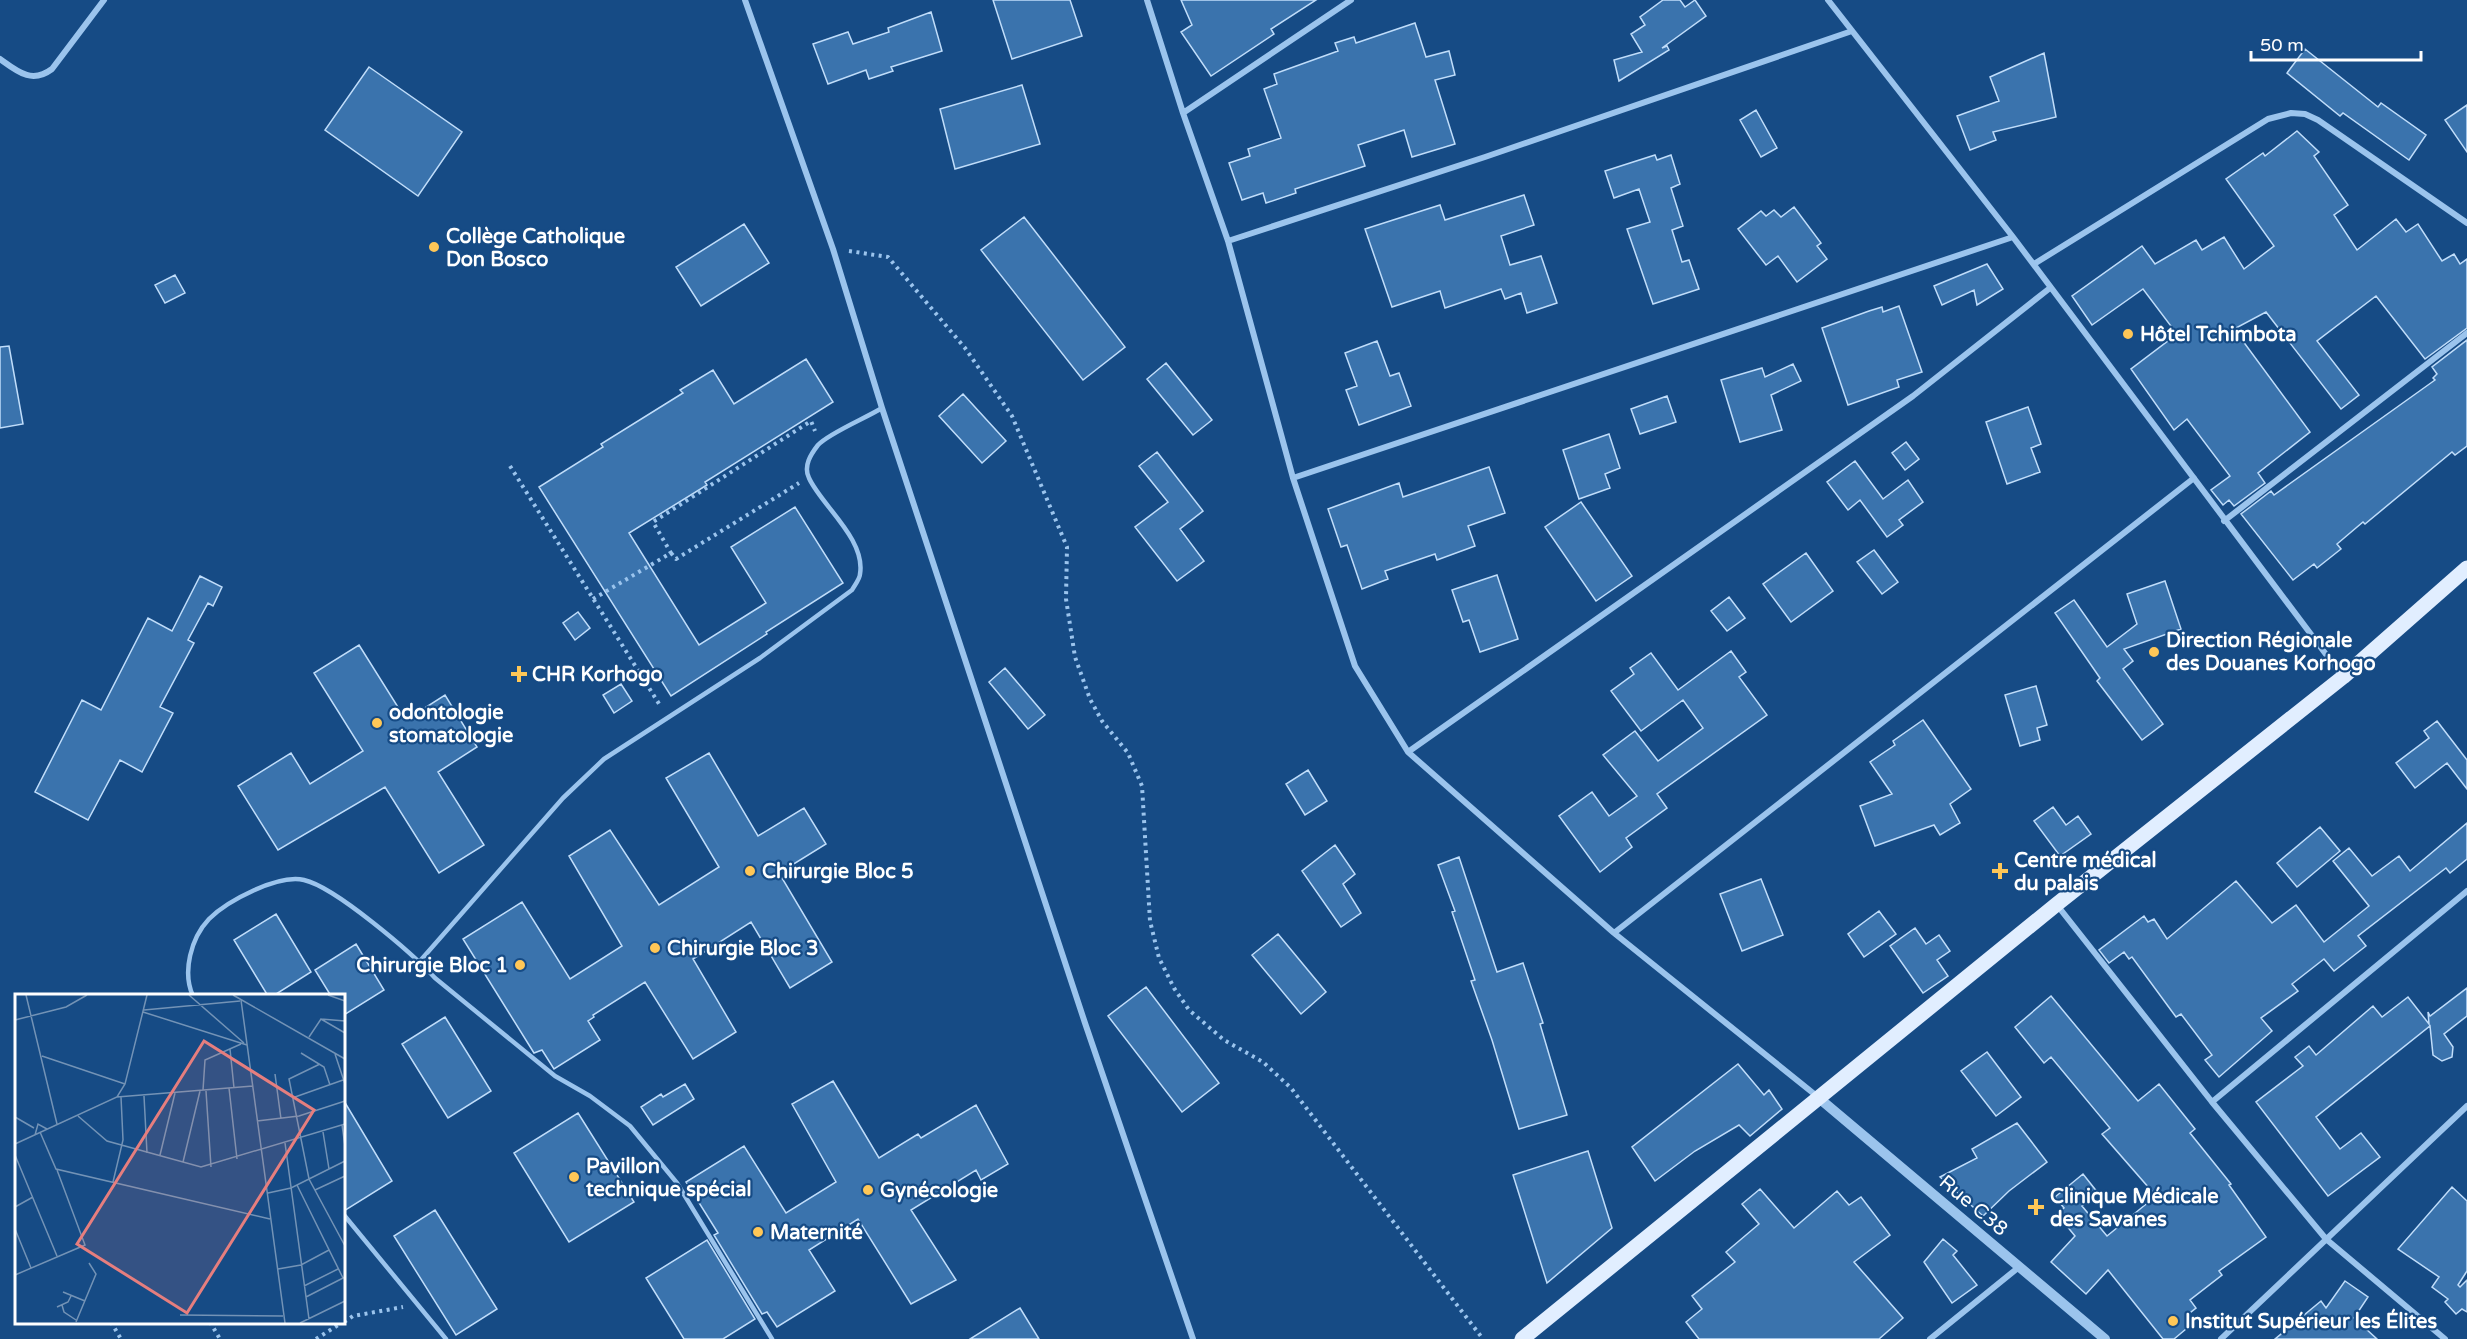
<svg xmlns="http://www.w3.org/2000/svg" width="2467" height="1339" viewBox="0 0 2467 1339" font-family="'Varela Round',sans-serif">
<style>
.building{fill:#3a73ad;stroke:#c0ddfa;stroke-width:1.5}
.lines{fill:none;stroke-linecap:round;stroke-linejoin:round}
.path{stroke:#9bc4ed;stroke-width:4;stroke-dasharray:3 4.5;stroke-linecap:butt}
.service{stroke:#9bc4ed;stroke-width:4.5}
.minor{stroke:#9bc4ed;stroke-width:6}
.tertiary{stroke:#9bc4ed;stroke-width:10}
.primary{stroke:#e1eeff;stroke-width:15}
.poi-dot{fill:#ffc757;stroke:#164b85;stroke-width:2}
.labels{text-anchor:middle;stroke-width:4.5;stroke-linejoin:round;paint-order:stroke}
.poi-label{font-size:20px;font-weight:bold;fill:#fff;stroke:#164b85;text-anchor:start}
.street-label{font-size:20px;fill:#fff;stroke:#164b85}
.inset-road{fill:none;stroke:#7393b6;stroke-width:1.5}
.view{fill:#e67e7e;fill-opacity:0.15;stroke:#e67e7e;stroke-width:3}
.inset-edge{fill:none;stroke:#fff;stroke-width:3}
</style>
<rect width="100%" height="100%" fill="#164b85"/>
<path class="building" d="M993 0H1070L1082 36 1012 59Z
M1181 0H1316L1271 29 1274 34 1211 76 1181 32 1192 25Z
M1663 0H1680L1685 7 1695 0 1706 16 1662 48 1667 46 1669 50 1619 81 1614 60 1642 52 1631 34 1645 25 1640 17Z
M931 12 942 51 891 67 893 71 869 79 866 70 828 84 813 44 848 32 853 44 889 32 888 28Z
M1415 23 1426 57 1449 51 1455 75 1435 80 1455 144 1412 157 1404 130 1358 145 1365 166 1295 189 1296 193 1266 203 1263 193 1242 200 1229 163 1250 156 1248 149 1281 138 1264 89 1277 84 1274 74 1338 51 1335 43 1354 37 1356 43Z
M2305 49 2378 107 2381 103 2426 135 2409 160 2343 113 2340 116 2287 73Z
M2044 53 2056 117 1993 132 1996 140 1970 150 1957 116 1999 101 1990 77Z
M369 67 462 132 418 196 325 130Z
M1022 85 1040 144 955 169 940 109Z
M2467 105V152L2445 120Z
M1756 110 1777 148 1761 157 1740 120Z
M2297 131 2319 152 2314 156 2348 205 2334 215 2357 250 2396 219 2406 232 2418 224 2442 261 2454 254 2460 264 2467 259V328L2425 359 2376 296 2317 341 2359 395 2341 409 2266 312 2234 329 2310 432 2258 473 2265 483 2234 506 2229 500 2223 505 2211 490 2230 476 2187 419 2174 430 2131 369 2177 334 2143 289 2092 325 2072 296 2142 246 2155 264 2196 240 2202 250 2224 237 2244 269 2274 246 2226 179 2263 153 2265 156Z
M1655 155 1657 160 1671 155 1680 184 1671 188 1683 226 1672 230 1682 262 1689 260 1699 289 1653 304 1627 229 1650 222 1639 189 1614 198 1605 171Z
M1524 195 1534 225 1501 236 1510 265 1541 256 1557 303 1527 313 1521 293 1505 299 1501 289 1445 308 1440 291 1392 307 1365 229 1440 205 1445 220Z
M1794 207 1821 243 1817 246 1827 259 1797 282 1778 256 1766 265 1738 229 1761 211 1766 216 1774 210 1781 217Z
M1024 217 1125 347 1083 380 981 250Z
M744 224 769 263 701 306 676 267Z
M1987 264 2003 289 1977 305 1974 290 1942 305 1934 286Z
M175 275 185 293 165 303 155 285Z
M1899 306 1922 372 1897 380 1899 387 1848 405 1822 328 1869 311 1882 307 1883 312Z
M2467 340V446L2455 455 2452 452 2365 524 2363 522 2337 544 2341 549 2317 568 2314 564 2293 580 2241 514 2271 491 2274 495 2435 380 2433 378 2437 374 2432 367Z
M1377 341 1390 376 1399 373 1411 406 1359 425 1346 390 1357 386 1345 353Z
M9 346 23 424 0 428V347Z
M806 359 833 402 705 482 707 485 629 533 699 645 766 603 731 547 795 507 843 583 766 632 767 634 671 696 539 487 603 447 601 444 683 393 680 390 713 370 734 404Z
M1166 363 1212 420 1193 435 1147 379Z
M1793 364 1801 381 1771 395 1782 430 1740 442 1721 380 1762 368 1765 377Z
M963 394 1006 441 982 463 939 416Z
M1667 396 1676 422 1640 434 1631 409Z
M2028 407 2041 444 2031 448 2040 472 2007 484 1986 422Z
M1609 434 1620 468 1605 474 1610 488 1579 499 1563 450Z
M1906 442 1919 459 1905 470 1892 453Z
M1157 452 1203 511 1180 529 1204 561 1177 581 1135 527 1168 502 1139 466Z
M1855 461 1883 499 1908 480 1923 502 1899 520 1903 525 1887 537 1860 500 1848 510 1827 482Z
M1489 467 1505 513 1468 526 1475 546 1437 560 1435 554 1385 571 1388 579 1362 589 1347 545 1341 547 1328 509 1399 483 1403 497Z
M1581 502 1632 576 1596 601 1545 527Z
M1874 550 1898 582 1882 594 1857 562Z
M1806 553 1833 591 1791 622 1763 584Z
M1497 575 1518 639 1480 652 1469 620 1463 622 1452 590Z
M200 576 222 587 213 606 208 603 188 640 194 643 160 707 173 713 142 772 120 760 88 820 35 792 82 700 101 710 148 618 172 631Z
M2165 581 2181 629 2124 649 2133 661 2123 669 2163 724 2142 740 2097 681 2100 678 2055 613 2074 600 2107 647 2137 624 2127 594Z
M1729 597 1745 618 1727 631 1711 611Z
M578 612 590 628 575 640 563 623Z
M359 645 406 720 445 695 477 747 438 772 484 845 439 873 385 787 278 850 238 786 291 753 310 784 363 751 314 673Z
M1731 651 1746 672 1739 677 1767 715 1657 794 1667 808 1626 838 1632 847 1600 872 1559 816 1592 792 1609 816 1637 796 1603 755 1635 731 1658 761 1703 728 1683 700 1641 731 1611 691 1634 674 1630 668 1651 653 1678 690Z
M1005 668 1045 715 1028 729 989 682Z
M621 684 632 701 614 713 603 695Z
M2036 686 2047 725 2037 728 2040 740 2020 746 2005 695Z
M1923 720 1971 789 1950 804 1960 823 1940 835 1934 825 1875 846 1860 806 1892 794 1870 762 1895 745 1893 741Z
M2437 721 2467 760V789L2447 763 2415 788 2396 763 2429 738 2424 731Z
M709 753 758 836 804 808 826 844 779 873 832 962 790 988 751 922 693 959 736 1032 693 1059 645 982 593 1015 594 1017 588 1021 600 1040 554 1069 542 1050 534 1053 463 939 522 902 570 979 622 946 569 856 610 830 659 905 719 867 666 778Z
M1308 770 1327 801 1305 815 1286 784Z
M2053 807 2066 825 2078 816 2091 834 2060 856 2034 821Z
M2467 823V859L2450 873 2446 868 2358 936 2366 946 2334 971 2324 959 2292 984 2298 991 2261 1018 2272 1031 2219 1077 2205 1060 2212 1055 2181 1014 2176 1017 2132 957 2129 959 2124 952 2109 963 2099 950 2144 916 2148 922 2154 919 2167 939 2236 881 2272 923 2296 905 2324 942 2369 906 2333 861 2349 848 2372 876 2399 856 2410 871Z
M2320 827 2340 851 2297 887 2277 863Z
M1335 845 1355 874 1343 884 1361 913 1341 927 1302 871Z
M1459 857 1497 972 1523 963 1543 1023 1540 1024 1567 1115 1519 1129 1492 1040 1471 981 1475 980 1452 912 1455 911 1438 865Z
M1761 879 1783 935 1742 951 1720 894Z
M1879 911 1896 934 1864 957 1848 934Z
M276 914 311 972 273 996H268L234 940Z
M1915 928 1926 944 1939 935 1950 951 1937 960 1948 976 1923 993 1890 946Z
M1278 934 1326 992 1301 1014 1252 955Z
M356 944 384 990 344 1015V996H331L315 970Z
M1146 987 1219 1083 1182 1112 1108 1016Z
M2467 988V1016L2444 1034 2453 1047 2452 1057 2442 1061 2433 1055 2430 1026 2316 1117 2340 1149 2361 1133 2380 1157 2328 1196 2256 1102 2303 1066 2295 1057 2309 1046 2316 1055 2373 1006 2382 1017 2408 997 2429 1024 2428 1012 2430 1016Z
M2051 996 2138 1101 2159 1084 2195 1129 2190 1133 2231 1184 2229 1185 2266 1237 2219 1271 2222 1275 2190 1300 2196 1308 2186 1316 2192 1324 2174 1339H2163L2108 1270 2086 1294 2051 1262 2075 1236 2057 1214 2064 1208 2055 1197 2083 1174 2098 1193 2082 1206 2107 1236 2156 1196 2102 1134 2110 1128 2051 1057 2044 1063 2015 1027Z
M445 1017 491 1091 448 1118 402 1044Z
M1987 1052 2021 1097 1996 1116 1961 1071Z
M1738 1064 1764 1095 1769 1090 1782 1109 1750 1136 1739 1125 1695 1151 1655 1181 1632 1147Z
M833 1081 879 1158 918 1134 921 1138 976 1105 1008 1164 981 1180 976 1170 911 1210 956 1280 911 1304 858 1219 809 1250 835 1291 777 1327 767 1312 762 1314 714 1235 718 1233 686 1182 744 1146 786 1213 836 1182 792 1104Z
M685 1084 694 1099 653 1125 641 1107 661 1094 663 1097Z
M344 1101 392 1181 344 1211Z
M578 1113 634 1202 569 1242 514 1153Z
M2017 1123 2047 1162 2009 1191 1983 1216 1940 1177 1977 1158 1972 1149Z
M1588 1151 1612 1228 1547 1283 1513 1175Z
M2452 1187 2467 1201V1271L2458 1285 2460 1287 2467 1280V1312L2462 1309 2456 1314 2445 1302 2448 1299 2432 1287 2439 1277 2398 1249Z
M1760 1189 1794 1228 1837 1191 1849 1205 1861 1197 1890 1235 1854 1262 1903 1318 1879 1339H1699L1686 1322 1702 1309 1692 1296 1735 1262 1726 1252 1759 1224 1742 1204Z
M435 1210 497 1309 456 1335 394 1236Z
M1943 1239 1957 1251 1953 1255 1977 1285 1952 1303 1924 1262Z
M707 1240 755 1319 723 1339H684L646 1278Z
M2345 1281 2368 1297 2354 1318 2377 1339H2275L2321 1301 2326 1308Z
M1020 1308 1039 1339H970Z"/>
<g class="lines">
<path class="path" d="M849 251 888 257 965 348 1012 416 1067 547 1066 599 1075 657 1090 699 1102 721 1128 753 1142 786 1150 921 1159 958 1174 988 1189 1010 1224 1040 1263 1062 1291 1088 1483 1339
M510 466 661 707
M671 553 676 559 799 483
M593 599 671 553 653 522 811 421 815 431
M111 1322 121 1339
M210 1322 220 1339
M344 1322 353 1316 403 1307
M316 1339 343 1322"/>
<path class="service" d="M420 961 563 798 604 759 760 658 852 590C854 586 860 579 860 574 866 539 821 505 809 478 803 466 811 454 818 445 829 433 866 418 882 408
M193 996C182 972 191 938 209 919 227 901 278 874 304 880 335 887 412 953 435 978L555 1076 590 1096 630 1126 677 1183 772 1339
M344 1215 446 1339"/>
<path class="minor" d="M745 0 833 249 882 408 1085 1023 1193 1339
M1147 0 1183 113 1228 241 1293 478 1355 666 1408 752 1614 933 1818 1097
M1828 0 2013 237 2343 677
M0 59C18 72 32 84 52 69L104 0
M1183 113 1351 0
M1228 241 1485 157 1852 31
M2034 264 2268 119 2291 113 2305 114 2318 120 2467 223
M1293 478 2013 237
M2224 521 2467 333
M1408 752 1913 396 2050 288
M2057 905 2212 1102 2326 1239 2445 1339
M1614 933 2194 478
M2212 1102 2467 891
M1930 1339 2019 1267
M2221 1339 2467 1106"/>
<path class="tertiary" d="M1820 1099 2105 1339"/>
<path class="primary" d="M1522 1339 2057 904 2343 677 2467 568"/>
</g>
<g class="poi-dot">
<circle cx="434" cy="247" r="6"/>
<circle cx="2128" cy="334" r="6"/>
<circle cx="2154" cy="652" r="6"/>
<path d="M516 665h6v6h6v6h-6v6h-6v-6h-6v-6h6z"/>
<circle cx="377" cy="723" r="6"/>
<circle cx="750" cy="871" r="6"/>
<path d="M1997 862h6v6h6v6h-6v6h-6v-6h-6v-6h6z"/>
<circle cx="655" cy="948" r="6"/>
<circle cx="520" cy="965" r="6"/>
<circle cx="574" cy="1177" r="6"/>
<circle cx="868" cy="1190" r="6"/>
<path d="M2033 1198h6v6h6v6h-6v6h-6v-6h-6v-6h6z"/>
<circle cx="758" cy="1232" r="6"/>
<circle cx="2173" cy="1321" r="6"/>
</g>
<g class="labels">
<g class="poi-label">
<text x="446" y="243">Collège Catholique<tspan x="446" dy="23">Don Bosco</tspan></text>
<text x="2140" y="341">Hôtel Tchimbota</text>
<text x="2166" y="647">Direction Régionale<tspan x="2166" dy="23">des Douanes Korhogo</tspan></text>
<text x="532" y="681">CHR Korhogo</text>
<text x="389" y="719">odontologie<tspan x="389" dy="23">stomatologie</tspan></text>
<text x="2014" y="867">Centre médical<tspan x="2014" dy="23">du palais</tspan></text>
<text x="762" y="878">Chirurgie Bloc 5</text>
<text x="667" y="955">Chirurgie Bloc 3</text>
<text x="508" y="972" text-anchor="end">Chirurgie Bloc 1</text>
<text x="586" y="1173">Pavillon<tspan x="586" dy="23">technique spécial</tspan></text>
<text x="880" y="1197">Gynécologie</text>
<text x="2050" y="1203">Clinique Médicale<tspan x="2050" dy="23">des Savanes</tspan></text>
<text x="770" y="1239">Maternité</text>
<text x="2185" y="1328">Institut Supérieur les Élites</text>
</g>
<g class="street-label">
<text transform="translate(1974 1205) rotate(40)" y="7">Rue C38</text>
</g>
</g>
<g transform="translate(15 994)">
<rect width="330" height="330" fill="#164b85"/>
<path class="inset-road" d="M11 1 42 130M174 1 229 49M218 1 330 65M313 1 330 7M226 6 270 329M129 16 225 7M128 18 232 51M306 25 330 27M0 26 51 13 72 1M294 43 306 25 330 39M215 55 219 94M286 59 309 73 315 91M320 60 330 90M27 62 110 90M305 70 274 85 294 185 330 252M260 80 266 125M214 94 222 165M188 96 190 66 226 50M191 97 196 173M129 102 132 159M102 103 238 92M280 103 328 86M63 122 92 147 186 173 330 130M0 123 19 134M242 127 284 122 330 107M327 131 330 152M25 138 41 175 255 225M308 138 314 175M20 141 23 130 32 135M270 149 294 325M0 150 102 103 110 90 132 1M0 161 42 262M145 161 160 99M168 168 185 97M98 188 108 146 106 103M282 191 328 284M300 196 330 182M253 199 276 194 330 167M0 213 18 203M0 235 16 274M263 275 286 271 314 256M0 281 70 251 42 176M289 292 323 275M48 298 70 307M291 303 330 283M47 311 49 318 61 326M42 313 53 308 56 302M165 321 268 322M61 328 81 280 74 269M285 329 330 307"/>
<path class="view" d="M189 47 299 116 172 319 62 250Z"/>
<rect width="330" height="330" class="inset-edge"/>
</g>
<path d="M2251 51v9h170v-9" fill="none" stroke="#ffffff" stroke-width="3"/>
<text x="2260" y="51" font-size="18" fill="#ffffff" stroke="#164b85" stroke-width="4.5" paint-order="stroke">50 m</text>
</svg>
